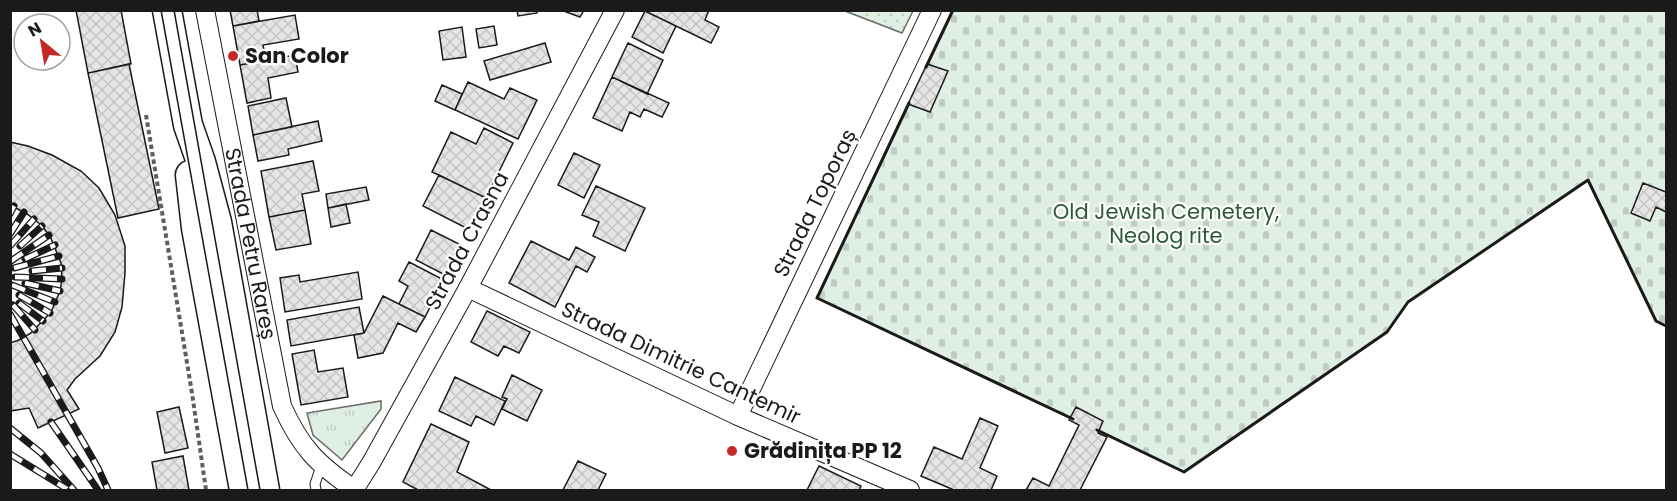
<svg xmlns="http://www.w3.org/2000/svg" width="1677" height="501" viewBox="0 0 1677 501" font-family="Poppins,sans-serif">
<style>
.grass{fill:url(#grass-dots);stroke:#6a6a6a;stroke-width:1.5}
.cemetery{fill:url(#cemetery-stones);stroke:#6a6a6a;stroke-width:1.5}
.park{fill:url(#park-tufts);stroke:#6a6a6a;stroke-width:1.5}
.building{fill:url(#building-cross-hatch);stroke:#1a1a1a;stroke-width:1.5}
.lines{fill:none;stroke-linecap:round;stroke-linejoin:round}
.service-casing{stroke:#1a1a1a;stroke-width:11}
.minor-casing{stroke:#1a1a1a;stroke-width:20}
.primary-casing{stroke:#1a1a1a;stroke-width:31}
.path{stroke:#5f5f5f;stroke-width:4;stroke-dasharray:4.5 3;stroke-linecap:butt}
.service{stroke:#fff;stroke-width:9}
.minor{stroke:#fff;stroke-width:18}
.primary{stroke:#fff;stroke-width:28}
.tram{stroke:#1a1a1a;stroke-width:1.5}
.rail-casing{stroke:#1a1a1a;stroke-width:7}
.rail{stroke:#fff;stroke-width:4.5;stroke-dasharray:14;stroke-linecap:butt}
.wall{stroke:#1a1a1a;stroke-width:3}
.poi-dot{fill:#c62828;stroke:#fff;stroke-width:2}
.labels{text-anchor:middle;stroke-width:4.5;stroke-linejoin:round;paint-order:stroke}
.poi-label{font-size:21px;font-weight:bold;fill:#1a1a1a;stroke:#fff;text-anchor:start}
.street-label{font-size:21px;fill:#1a1a1a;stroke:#fff}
.park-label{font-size:21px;fill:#2b5a34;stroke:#fff}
</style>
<defs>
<pattern id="grass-dots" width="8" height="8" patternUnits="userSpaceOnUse" patternTransform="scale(1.5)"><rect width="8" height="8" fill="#e0efe3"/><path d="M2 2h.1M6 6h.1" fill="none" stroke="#c0ccc2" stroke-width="1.8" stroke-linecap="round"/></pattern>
<pattern id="cemetery-stones" width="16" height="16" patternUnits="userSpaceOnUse" patternTransform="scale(1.5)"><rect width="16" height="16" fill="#e0efe3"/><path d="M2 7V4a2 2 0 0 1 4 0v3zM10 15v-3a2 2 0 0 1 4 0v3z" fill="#c0ccc2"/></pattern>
<pattern id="park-tufts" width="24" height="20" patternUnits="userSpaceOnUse" patternTransform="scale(1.5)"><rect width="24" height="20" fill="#e0efe3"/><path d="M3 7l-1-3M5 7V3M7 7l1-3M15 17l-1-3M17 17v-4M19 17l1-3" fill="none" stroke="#c0ccc2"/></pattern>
<pattern id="building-cross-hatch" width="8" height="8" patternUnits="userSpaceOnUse" patternTransform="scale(1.5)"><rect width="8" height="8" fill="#e6e6e6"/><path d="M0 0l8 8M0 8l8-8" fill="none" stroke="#c5c5c5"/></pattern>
</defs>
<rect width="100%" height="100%" fill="#fff"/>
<path class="grass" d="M845 11H913L902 33Z"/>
<path class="cemetery" d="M953 11H1666V326L1656 321 1588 180 1408 302 1387 332 1184 472 817 298Z"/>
<path class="park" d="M381 401V409L342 460 313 435 307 413Z"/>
<path class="building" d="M76 10H121L131 64 88 73Z
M230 10H257L259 21 233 26Z
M517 10H536L537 13 518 16Z
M561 10H584L580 17Z
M709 10 705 20 719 27 711 43 645 11Z
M645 11 676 26 663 53 632 37Z
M295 15 299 39 263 45 266 60 240 65 233 26Z
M494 26 497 45 479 48 476 29Z
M462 27 466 57 443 60 439 31Z
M545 43 551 62 490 80 484 61Z
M628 43 663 60 647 94 612 77Z
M295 55 298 72 268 78 271 98 247 103 240 65Z
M129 64 159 209 118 218 88 73Z
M927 64 948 71 930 112 908 104Z
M612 77 669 103 662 117 644 109 640 117 630 112 622 131 593 118Z
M468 82 504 99 510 88 537 100 518 139 455 110Z
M442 85 462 94 455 110 435 101Z
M286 98 292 127 253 135 248 106Z
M318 121 322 141 288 149 289 155 258 161 253 135Z
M484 128 513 143 486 198 432 172 451 132 476 144Z
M10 142 28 146 52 155 81 171 99 188 115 215 125 246V273L122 307 115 332 100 356 75 379 67 390 79 409 38 428 29 408 10 411V343L19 340 31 333 51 312 60 291 62 279 61 263 50 236 40 224 27 214 10 205Z
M574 153 600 165 584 198 558 185Z
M313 161 319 191 302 194 305 210 269 217 261 171Z
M439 175 486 198 470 230 423 206Z
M1643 183 1666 192V212L1656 207 1650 221 1631 213Z
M596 186 645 208 625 251 593 236 599 222 582 215Z
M366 187 369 200 328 208 326 194Z
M346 204 350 223 331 227 328 208Z
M305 210 311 244 276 250 269 217Z
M431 230 461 245 445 275 416 260Z
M531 241 569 260 576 247 595 257 587 272 576 266 555 307 509 283Z
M409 262 444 280 425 317 399 304 408 286 399 281Z
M358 272 362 299 285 312 280 278 299 275 300 282Z
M383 296 425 317 416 332 398 323 383 353 358 358 354 335 364 333Z
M359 307 364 333 291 346 287 320Z
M487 311 530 332 519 353 504 346 498 356 471 342Z
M314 350 318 372 343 368 348 397 301 405 292 354Z
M512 375 542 390 527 421 502 409 507 399 502 397Z
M455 377 505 401 494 425 476 416 471 426 439 411Z
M179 407 188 448 165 453 157 412Z
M1076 407 1103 421 1098 433 1107 437 1080 490H1026L1033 478 1049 486 1079 425 1069 420Z
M980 418 998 426 980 468 997 476 991 490H954L921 476 934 447 962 459Z
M431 424 469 442 457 472 491 490H418L403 482Z
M183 456 189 490H157L152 462Z
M578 461 606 474 598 490H563Z
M819 466 861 486 859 490H807Z"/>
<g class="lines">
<g class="service-casing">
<path id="service" d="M316 490 315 484 321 466"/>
</g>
<g class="minor-casing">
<g id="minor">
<path id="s1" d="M205 10 282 406C301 448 317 464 355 490"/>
<path d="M468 288 738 416 910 490"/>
<path d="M738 416 932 10"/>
<path d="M354 490 371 463 468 288 615 10"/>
</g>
</g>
<g class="primary-casing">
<path id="primary" d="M167 10 188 125 201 162 217 222 265 490
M190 175 196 228 244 490"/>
</g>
<path class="path" d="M146 115 192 393 206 490"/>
<use href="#service" class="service"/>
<use href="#minor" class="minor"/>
<use href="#primary" class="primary"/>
<path class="tram" d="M161 10 248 490
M174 10 260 490"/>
<g class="rail-casing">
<path id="rail" d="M10 214 14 206
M10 234 24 212
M10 246 34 219
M20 246 42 226
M25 259 55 245
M11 261 49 235
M14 268 59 256
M32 271 62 268
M15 277 62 279
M25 283 60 291
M12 285 55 302
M19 295 50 313
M19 303 43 321
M13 305 35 330
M10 314 98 468 108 490
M51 422 98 490
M10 428 41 453 74 490
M10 454 67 489"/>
</g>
<use href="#rail" class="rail"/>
<path class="wall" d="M926 67 953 10
M909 103 817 298 1073 419
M1097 430 1184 472 1387 332 1408 302 1588 180 1656 321 1666 326"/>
</g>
<g class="poi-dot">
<circle cx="233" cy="56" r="6"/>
<circle cx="732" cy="451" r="6"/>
</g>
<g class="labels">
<g class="poi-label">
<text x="245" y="63">San Color</text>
<text x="744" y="458">Grădinița PP 12</text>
</g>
<g class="street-label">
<text transform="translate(815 203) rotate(-64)" y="7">Strada Toporaș</text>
<text transform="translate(467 241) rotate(-62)" y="7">Strada Crasna</text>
<text dy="7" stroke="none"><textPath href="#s1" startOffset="238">Strada Petru Rareș</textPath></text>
<text transform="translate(681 363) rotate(25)" y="7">Strada Dimitrie Cantemir</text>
</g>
<g class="park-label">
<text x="1166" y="219">Old Jewish Cemetery,<tspan x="1166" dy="24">Neolog rite</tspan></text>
</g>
</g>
<rect width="1677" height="501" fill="none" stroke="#1a1a1a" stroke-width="24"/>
<g transform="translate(42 42) rotate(330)"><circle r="28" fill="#ffffff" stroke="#a3a3a3" stroke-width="1.5"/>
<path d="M0-4.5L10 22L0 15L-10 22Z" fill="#c62828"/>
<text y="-9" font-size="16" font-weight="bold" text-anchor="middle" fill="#1a1a1a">N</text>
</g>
</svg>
